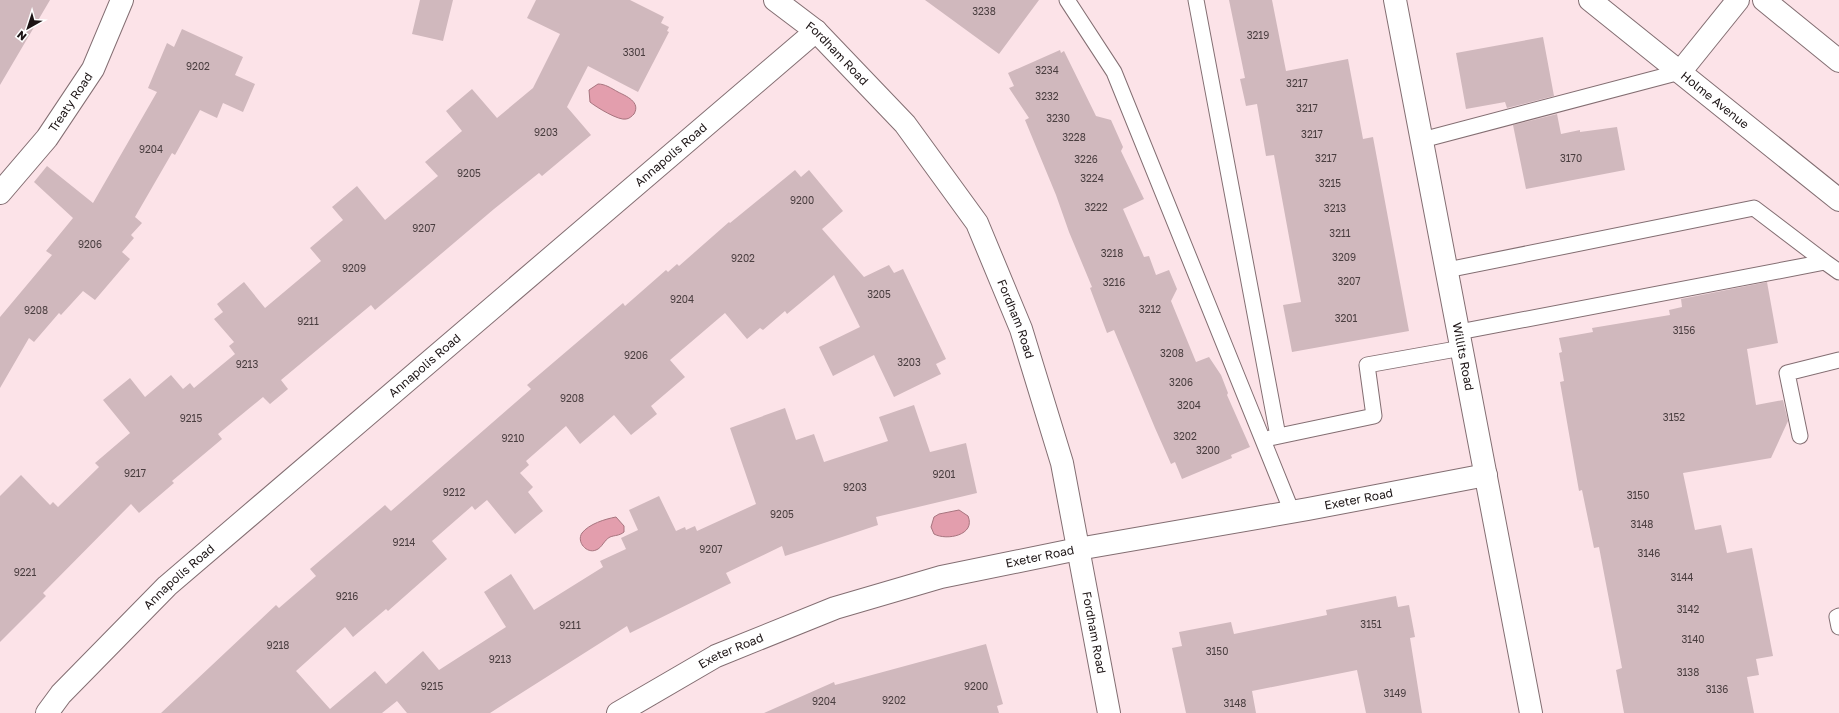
<svg xmlns="http://www.w3.org/2000/svg" width="1839" height="713" viewBox="0 0 1839 713" font-family="'Golos Text',sans-serif">
<style>
.water{fill:#e39ead;stroke:#a7757f}
.building{fill:#d0b8bd}
.lines{fill:none;stroke-linecap:round;stroke-linejoin:round}
.service-casing{stroke:#836e72;stroke-width:17}
.minor-casing{stroke:#836e72;stroke-width:24}
.tertiary-casing{stroke:#836e72;stroke-width:24}
.secondary-casing{stroke:#836e72;stroke-width:24}
.service{stroke:#fff;stroke-width:15}
.minor{stroke:#fff;stroke-width:22}
.tertiary{stroke:#fff;stroke-width:22}
.secondary{stroke:#fff;stroke-width:22}
.labels{text-anchor:middle;stroke-width:3.5;stroke-linejoin:round;paint-order:stroke}
.number-label{font-size:10px;fill:#493d3f}
.street-label{font-size:12px;fill:#1c1415;stroke:#fff}
</style>
<rect width="100%" height="100%" fill="#fce3e8"/>
<path class="water" d="M598 84C605 84 611 88 618 92 626 96 641 102 634 114 632 116 629 119 626 119 619 121 596 107 590 102L589 90Z
M959 510 968 516C976 535 947 541 934 534L931 527 934 517 939 514Z
M616 517 624 526V532C619 536 615 535 610 537 604 540 602 548 596 550 587 554 576 542 582 533 589 524 605 519 616 517Z"/>
<path class="building" d="M0 0H50L0 85Z
M420 0H453L443 41 412 34Z
M536 0H630L664 17 661 23 669 27 667 31 669 32 638 92 588 66 567 107 591 135 542 176 539 173 494 209 375 310 371 305 281 380 288 389 270 404 263 397 218 434 222 439 172 481 174 483 139 513 131 504 43 593 46 596 0 642V496L21 475 50 505 53 502 58 507 99 467 95 463 130 433 103 400 130 378 145 397 171 375 183 389 190 383 194 388 235 354 229 346 234 342 214 319 223 312 217 304 244 282 265 308 321 261 310 248 343 220 332 207 357 186 385 220 438 176 425 162 462 131 446 111 472 89 497 118 533 88 560 34 527 18Z
M925 0H1039L999 54Z
M1229 0H1272L1286 71 1348 59 1363 139 1373 137 1409 331 1292 352 1283 305 1301 302 1274 155 1266 156 1257 104 1246 106 1240 79 1245 78Z
M182 29 243 57 235 75 255 84 243 112 223 103 217 118 200 110 175 155 172 153 135 217 142 223 131 235 134 238 122 252 130 259 95 300 83 291 61 315 59 313 34 342 29 338 0 388V317L52 255 46 251 73 218 34 182 47 166 93 203 157 92 148 88 167 43 174 47Z
M1543 37 1554 96 1507 108 1505 102 1466 109 1456 53Z
M1060 50 1061 53 1064 51 1096 116 1111 120 1123 147 1121 151 1144 199 1123 209 1144 257 1149 256 1156 275 1169 270 1177 289 1171 301 1196 362 1209 357 1221 375 1228 393 1227 395 1250 447 1231 455 1232 458 1182 479 1175 462 1171 464 1155 428 1114 330 1107 333 1090 288 1092 287 1069 232 1056 195 1025 120 1029 118 1009 88 1014 86 1008 73Z
M1557 114 1561 134 1580 130V132L1617 127 1625 170 1526 189 1513 125Z
M795 170 801 177 809 170 843 211 822 229 864 277 889 265 894 273 903 269 946 359 936 364 941 374 894 397 874 355 833 376 819 347 860 327 834 275 787 314 785 311 763 330 760 328 747 339 725 313 670 360 685 377 651 406 657 414 631 435 614 415 580 444 566 426 526 461 529 465 520 473 533 487 528 492 543 511 515 534 487 500 475 510 472 506 432 541 447 559 388 611 386 609 353 637 345 627 296 671 330 709 375 671 386 684 423 651 439 670 506 627 484 592 511 574 534 610 603 567 600 561 626 549 621 538 638 530 629 510 659 496 676 531 685 527 686 530 695 526 697 531 756 504 730 428 785 408 796 440 814 434 824 462 888 441 879 417 914 405 930 452 966 443 977 493 876 517 878 525 785 556 782 546 726 573 731 583 630 633 627 626 490 713H407L397 701 382 713H161L276 605 279 608 316 576 310 569 385 505 391 511 531 389 527 385 588 333 623 303 625 306 666 270 668 272 677 264 679 266 729 222 730 223Z
M1767 282 1778 343 1747 349 1756 405 1783 400 1788 421 1771 458 1683 473 1695 530 1721 525 1727 553 1752 548 1773 656 1756 659 1759 675 1747 677 1754 713H1624L1616 670 1622 668 1599 547 1594 548 1582 490 1579 491 1560 382 1564 381 1559 353 1562 352 1559 338 1593 332 1592 328 1670 315 1669 310 1682 307 1681 299Z
M1396 596 1398 607 1409 605 1415 637 1410 638 1422 713H1366L1357 670 1252 691 1256 713H1186L1172 648 1182 646 1179 632 1231 622 1234 634 1327 615 1326 610Z
M986 644 1003 704 997 706 999 713H764L834 682 835 685Z"/>
<g class="lines">
<g class="service-casing">
<path id="service" d="M1067 0 1114 72 1292 512
M1196 0 1278 436
M1422 140 1680 72
M1825 262 1839 272
M1447 270 1754 208 1825 262 1459 332
M1800 436 1787 373 1839 360
M1270 438 1374 416 1367 365 1462 348
M1839 616 1837 617 1839 627"/>
</g>
<g class="minor-casing">
<g id="minor">
<path id="s1" d="M775 0 816 31 905 124 977 223 1021 329 1062 463 1109 713"/>
<path d="M1680 72 1738 0"/>
<path id="s2" d="M0 193 47 138 93 69 122 0"/>
<path id="s3" d="M47 713 61 694 167 586 816 31"/>
<path id="s4" d="M618 713 716 656 835 608 941 577 1078 549 1308 509 1486 475"/>
</g>
</g>
<g class="tertiary-casing">
<g id="tertiary">
<path id="s5" d="M1395 0 1531 713"/>
</g>
</g>
<g class="secondary-casing">
<g id="secondary">
<path id="s6" d="M1590 0 1839 200"/>
<path d="M1764 0 1839 61"/>
</g>
</g>
<use href="#service" class="service"/>
<use href="#minor" class="minor"/>
<use href="#tertiary" class="tertiary"/>
<use href="#secondary" class="secondary"/>
</g>
<g class="labels">
<g class="number-label">
<text x="984" y="15">3238</text>
<text x="1258" y="39">3219</text>
<text x="634" y="56">3301</text>
<text x="198" y="70">9202</text>
<text x="1047" y="74">3234</text>
<text x="1297" y="87">3217</text>
<text x="1047" y="100">3232</text>
<text x="1307" y="112">3217</text>
<text x="1058" y="122">3230</text>
<text x="546" y="136">9203</text>
<text x="1312" y="138">3217</text>
<text x="1074" y="141">3228</text>
<text x="151" y="153">9204</text>
<text x="1326" y="162">3217</text>
<text x="1571" y="162">3170</text>
<text x="1086" y="163">3226</text>
<text x="469" y="177">9205</text>
<text x="1092" y="182">3224</text>
<text x="1330" y="187">3215</text>
<text x="802" y="204">9200</text>
<text x="1096" y="211">3222</text>
<text x="1335" y="212">3213</text>
<text x="424" y="232">9207</text>
<text x="1340" y="237">3211</text>
<text x="90" y="248">9206</text>
<text x="1112" y="257">3218</text>
<text x="1344" y="261">3209</text>
<text x="743" y="262">9202</text>
<text x="354" y="272">9209</text>
<text x="1349" y="285">3207</text>
<text x="1114" y="286">3216</text>
<text x="879" y="298">3205</text>
<text x="682" y="303">9204</text>
<text x="1150" y="313">3212</text>
<text x="36" y="314">9208</text>
<text x="1346" y="322">3201</text>
<text x="308" y="325">9211</text>
<text x="1684" y="334">3156</text>
<text x="1172" y="357">3208</text>
<text x="636" y="359">9206</text>
<text x="909" y="366">3203</text>
<text x="247" y="368">9213</text>
<text x="1181" y="386">3206</text>
<text x="572" y="402">9208</text>
<text x="1189" y="409">3204</text>
<text x="1674" y="421">3152</text>
<text x="191" y="422">9215</text>
<text x="1185" y="440">3202</text>
<text x="513" y="442">9210</text>
<text x="1208" y="454">3200</text>
<text x="135" y="477">9217</text>
<text x="944" y="478">9201</text>
<text x="855" y="491">9203</text>
<text x="454" y="496">9212</text>
<text x="1638" y="499">3150</text>
<text x="782" y="518">9205</text>
<text x="1642" y="528">3148</text>
<text x="404" y="546">9214</text>
<text x="711" y="553">9207</text>
<text x="1649" y="557">3146</text>
<text x="25" y="576">9221</text>
<text x="1682" y="581">3144</text>
<text x="347" y="600">9216</text>
<text x="1688" y="613">3142</text>
<text x="1371" y="628">3151</text>
<text x="570" y="629">9211</text>
<text x="1693" y="643">3140</text>
<text x="278" y="649">9218</text>
<text x="1217" y="655">3150</text>
<text x="500" y="663">9213</text>
<text x="1688" y="676">3138</text>
<text x="432" y="690">9215</text>
<text x="976" y="690">9200</text>
<text x="1717" y="693">3136</text>
<text x="1395" y="697">3149</text>
<text x="894" y="704">9202</text>
<text x="824" y="705">9204</text>
<text x="1235" y="707">3148</text>
</g>
<g class="street-label">
<text dy="4" stroke="none"><textPath href="#s1" startOffset="82">Fordham Road</textPath></text>
<text dy="4" stroke="none"><textPath href="#s6" startOffset="160">Holme Avenue</textPath></text>
<text dy="4" stroke="none"><textPath href="#s2" startOffset="115">Treaty Road</textPath></text>
<text dy="4" stroke="none"><textPath href="#s3" startOffset="838">Annapolis Road</textPath></text>
<text dy="4" stroke="none"><textPath href="#s1" startOffset="406">Fordham Road</textPath></text>
<text dy="4" stroke="none"><textPath href="#s5" startOffset="363">Willits Road</textPath></text>
<text dy="4" stroke="none"><textPath href="#s3" startOffset="514">Annapolis Road</textPath></text>
<text dy="4" stroke="none"><textPath href="#s4" startOffset="777">Exeter Road</textPath></text>
<text dy="4" stroke="none"><textPath href="#s4" startOffset="453">Exeter Road</textPath></text>
<text dy="4" stroke="none"><textPath href="#s3" startOffset="190">Annapolis Road</textPath></text>
<text dy="4" stroke="none"><textPath href="#s1" startOffset="730">Fordham Road</textPath></text>
<text dy="4" stroke="none"><textPath href="#s4" startOffset="129">Exeter Road</textPath></text>
</g>
</g>
<g transform="translate(28 28) rotate(219)" stroke="#ffffff" stroke-width="3" paint-order="stroke">
<path d="M0-3L7 15L0 10L-7 15Z" fill="#1c1415"/>
<text y="-6" font-size="11" font-weight="bold" text-anchor="middle" fill="#1c1415">N</text>
</g>
</svg>
